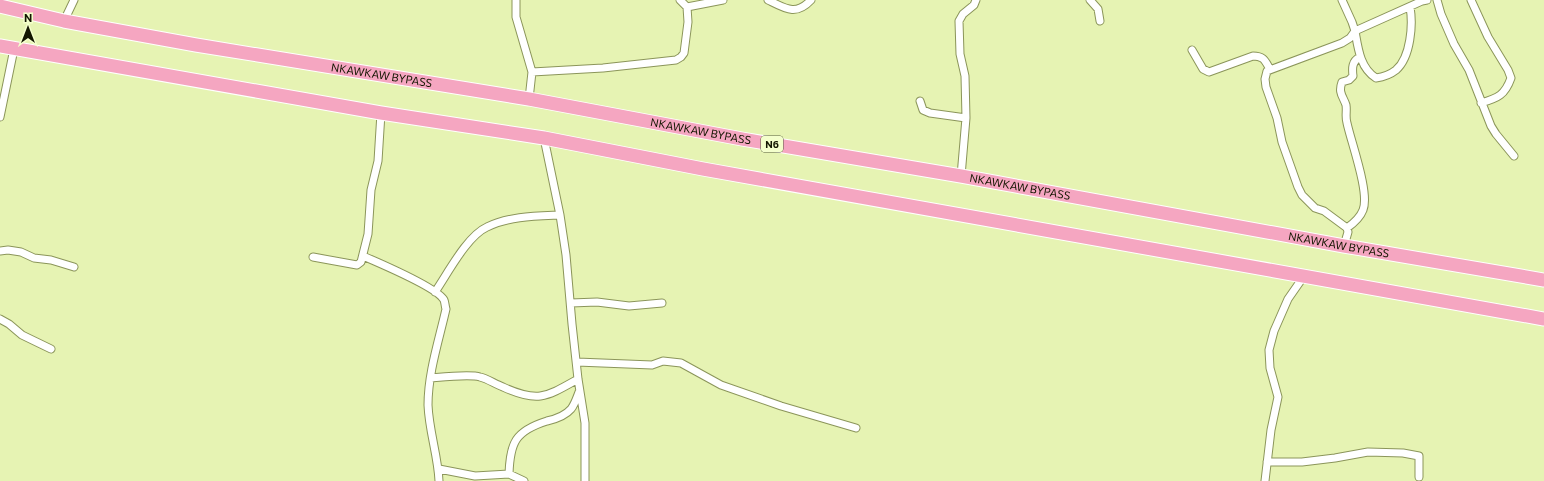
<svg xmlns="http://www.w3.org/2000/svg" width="1544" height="481" viewBox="0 0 1544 481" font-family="Commissioner,sans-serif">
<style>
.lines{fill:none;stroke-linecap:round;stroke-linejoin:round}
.street-casing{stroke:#8b955a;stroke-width:9}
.highway-casing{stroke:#fff;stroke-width:15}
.street{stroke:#fff;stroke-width:7}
.highway{stroke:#f5a6c1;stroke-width:13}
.labels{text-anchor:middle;stroke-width:4;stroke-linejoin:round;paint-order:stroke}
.shield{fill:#f4ffcc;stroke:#565c3e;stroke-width:1}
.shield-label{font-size:10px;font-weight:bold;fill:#131601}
.street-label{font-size:11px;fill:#131601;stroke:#f4ffcc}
</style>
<rect width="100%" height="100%" fill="#e6f3b3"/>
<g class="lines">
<g class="street-casing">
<path id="street" d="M516 0V17L532 72 529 99
M768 0C786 9 796 16 811 0
M1090 0 1098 9 1100 21
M1342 0 1352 22 1355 31 1350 38 1342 43 1267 71 1265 79 1266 87 1277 118 1282 142 1298 187 1302 195 1315 208 1324 211 1347 228 1348 232 1344 246
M1437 0 1441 14 1454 44 1469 70 1491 126 1496 134 1514 156
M1471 0 1488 37 1508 70 1511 78C1505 95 1498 98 1481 103
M687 7 723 0
M1410 7C1413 24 1411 57 1396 70 1391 74 1383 77 1376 78 1360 68 1358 48 1355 31L1422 1 1427 0
M64 21 74 0
M1192 50 1203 69 1209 72 1253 56C1264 56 1265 61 1270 69
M532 72 603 68 676 60 681 57 684 53 688 22 687 7 680 0
M920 101 923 110 930 113 966 118
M0 117 14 49
M544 138 560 215 566 255 572 324 578 379 585 423V481
M961 176 966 118 965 76 960 54 959 21 963 14 974 5 976 0
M1347 228C1354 223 1360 218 1363 210 1370 193 1351 142 1347 123 1345 117 1347 111 1346 105 1343 96 1338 93 1342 82L1349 80 1353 76C1352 68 1352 61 1360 57
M0 251 8 250 21 252 34 258 51 260 74 267
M363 256C377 262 438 288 444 300 445 302 445 306 446 309 439 340 428 373 428 405 429 431 438 456 439 481
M313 257 357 265 361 262 368 234 371 190 378 161 381 113
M435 292C448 273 467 236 487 227 509 216 537 216 560 215
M571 303 597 302 629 306 662 303
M0 319 9 324 22 335 51 349
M577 362 652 365 663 361 681 363 721 385 781 406 856 428
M431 378C443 377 470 374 480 377 488 379 495 384 503 387 538 403 546 397 578 379
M1267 462H1302L1335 458 1368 452 1403 453 1419 456V477
M439 469 475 476 509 474 524 481
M509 474C510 443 515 431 547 421 556 419 565 416 571 409 575 404 577 397 579 392
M1265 481 1271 430 1278 397 1270 368 1269 350 1274 331 1288 299 1304 276"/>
</g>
<g class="highway-casing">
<g id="highway">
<path id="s1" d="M0 6 64 21 196 45 529 99 742 139 961 176 1344 246 1544 280"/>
<path d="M0 46 381 113 544 138 703 169 1544 319"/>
</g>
</g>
<use href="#street" class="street"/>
<use href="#highway" class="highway"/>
</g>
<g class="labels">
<rect class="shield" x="761" y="136" width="22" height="16" rx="3"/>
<g class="shield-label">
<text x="772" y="148">N6</text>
</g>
<g class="street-label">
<text dy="4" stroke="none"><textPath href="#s1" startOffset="388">NKAWKAW BYPASS</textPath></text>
<text dy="4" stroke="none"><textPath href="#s1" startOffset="712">NKAWKAW BYPASS</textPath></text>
<text dy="4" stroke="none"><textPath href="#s1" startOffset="1036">NKAWKAW BYPASS</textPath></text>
<text dy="4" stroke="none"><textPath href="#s1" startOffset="1360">NKAWKAW BYPASS</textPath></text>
</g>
</g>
<g transform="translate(28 28)" stroke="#f4ffcc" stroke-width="3" paint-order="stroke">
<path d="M0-3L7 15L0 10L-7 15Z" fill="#131601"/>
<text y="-6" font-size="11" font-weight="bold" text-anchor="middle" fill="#131601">N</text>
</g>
</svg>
